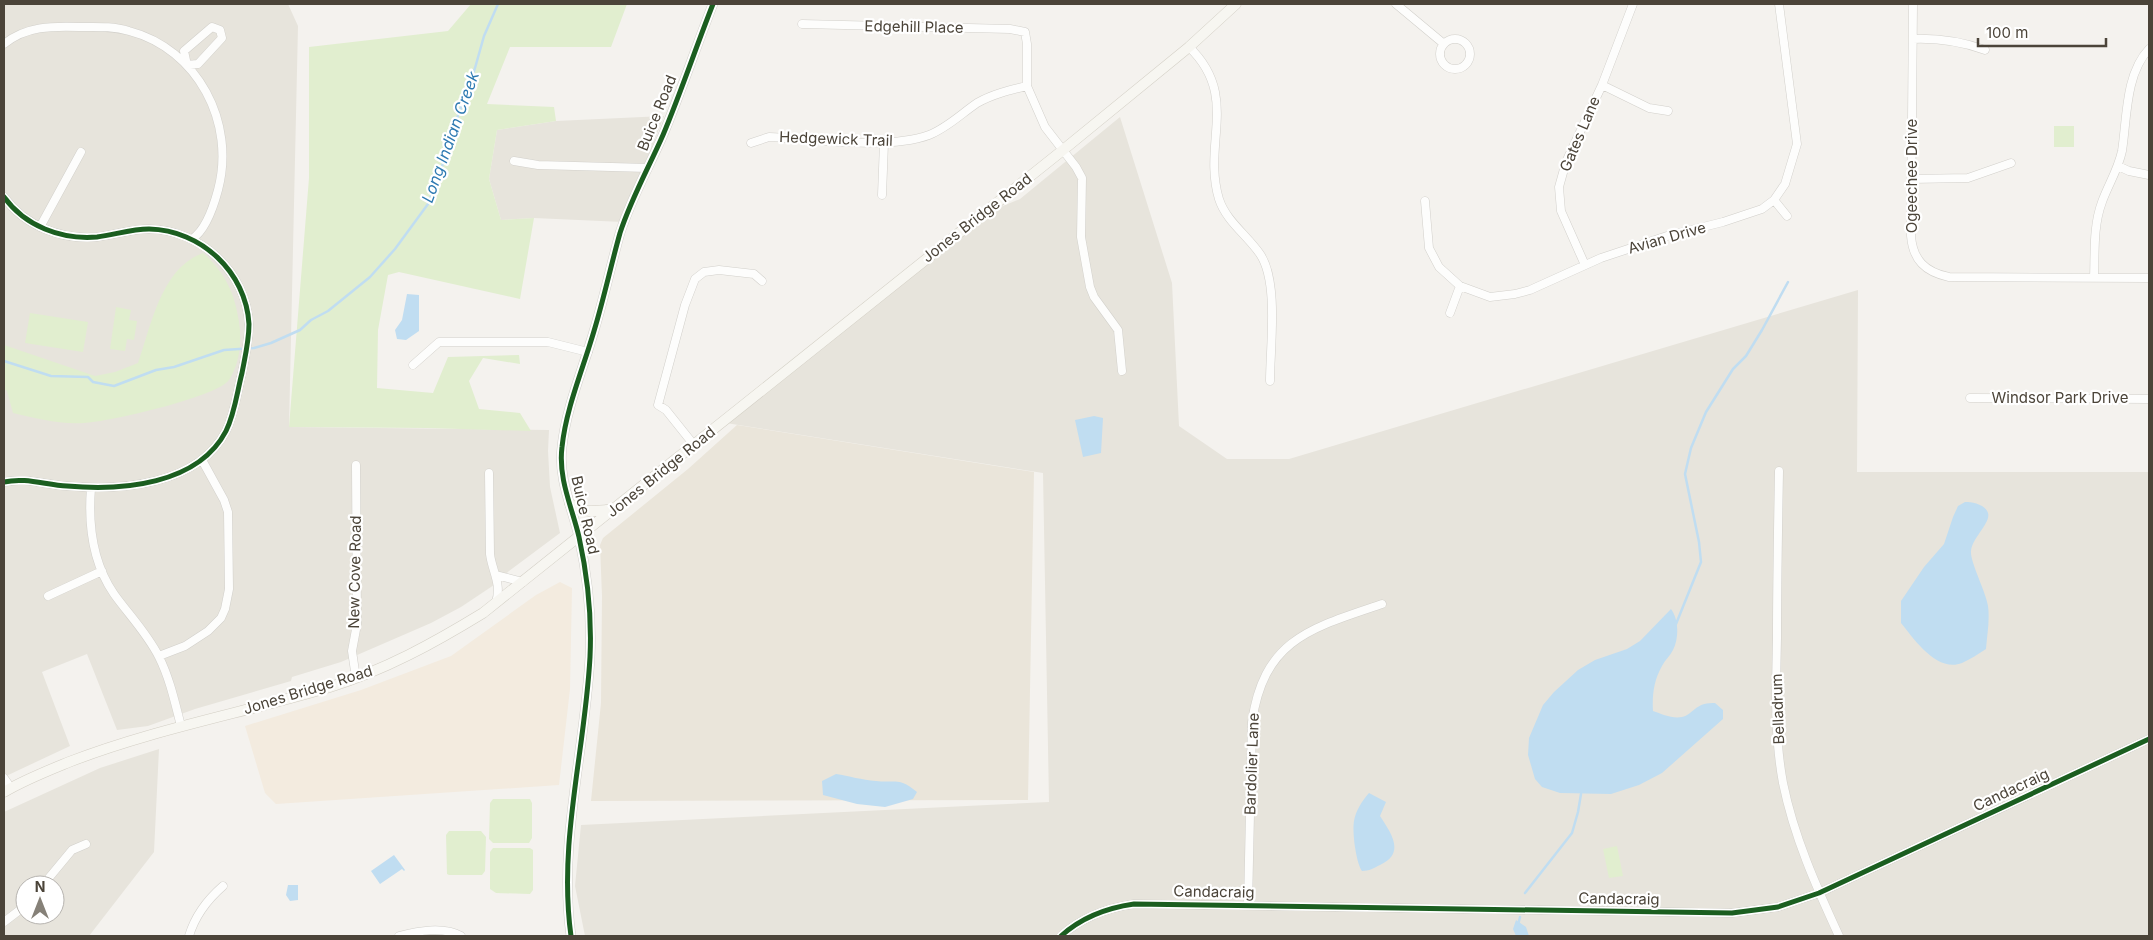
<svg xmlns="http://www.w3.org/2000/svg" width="2153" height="940" viewBox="0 0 2153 940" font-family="Inter,sans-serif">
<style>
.residential{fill:#e7e4dc;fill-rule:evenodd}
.commercial{fill:#f3ebdf}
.education{fill:#eae5da}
.green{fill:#e1eecf}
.water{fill:#c0ddf1}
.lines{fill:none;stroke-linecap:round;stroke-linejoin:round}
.stream{stroke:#c0ddf1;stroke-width:2.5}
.minor-casing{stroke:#d2d0cb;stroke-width:9}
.tertiary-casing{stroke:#d2d0cb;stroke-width:10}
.secondary-casing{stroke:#d3cfc5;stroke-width:11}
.minor{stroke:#fdfdfc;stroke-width:8}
.tertiary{stroke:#fdfdfc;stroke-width:9}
.secondary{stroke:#f7f6f1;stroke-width:10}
.cycleway-casing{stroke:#fff;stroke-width:8}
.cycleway{stroke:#1b5e20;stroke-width:5}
.labels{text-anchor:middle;stroke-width:4.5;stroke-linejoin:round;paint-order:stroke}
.street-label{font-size:15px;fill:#4b4439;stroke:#fff}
.water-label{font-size:16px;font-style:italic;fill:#2e7ab2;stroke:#fff}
</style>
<rect width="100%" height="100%" fill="#f4f2ee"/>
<path class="residential" d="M4 4H288L298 26 289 427 549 430 548 451 550 487 560 533 509 571 494 585 461 607 431 623 341 662 292 677 291 681 195 709 148 726 117 730 87 654 42 672 70 746 4 777Z
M664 116 623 222 534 218 501 220 489 179 497 130 556 121Z
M1120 117 1172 283 1179 426 1227 459H1289L1858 290 1857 472H2149V936H585L575 886 581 825 1049 802 1043 473 726 423 962 223 1020 199Z
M159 749 154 852 89 936H4V812L100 768ZM25 885H55V915H25Z"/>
<path class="commercial" d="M560 582 572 588 570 689 559 785 276 804 265 793 245 726 361 690 451 656 536 595Z"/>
<path class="education" d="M737 425 1034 472 1028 800 591 801 601 703 602 596 600 545 603 538 688 469Z"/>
<path class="green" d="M471 4H627L611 47H510L487 104 554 107 556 121 497 130 489 179 501 220 534 218 520 299 399 272 388 275 378 330 377 388 433 393 448 357 519 355 520 364 483 358 469 381 479 409 520 413 531 431 427 428 289 427 309 178V47L448 31Z
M2054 126H2074V147H2054Z
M203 253C225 272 235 294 239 322 242 341 240 363 229 380 217 397 108 422 84 423 61 425 35 418 13 413L7 391 4 389V345L95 376 115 372 138 363C151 326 161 268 203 253Z
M116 307 131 310 129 320 137 321 134 340 127 339 125 351 110 349Z
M30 313 88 322 83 352 25 343Z
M493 799H530L532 803V838L529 843H493L489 839 490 803Z
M449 831H481L486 837 485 871 482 875H449L447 874 446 835Z
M1617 846 1623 876 1609 878 1603 849Z
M493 848H530L533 850V890L530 894 496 893 490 889V852Z"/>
<path class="water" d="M407 294 419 295V331L406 340 397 339 395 330 402 320Z
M1094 416 1103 418 1101 453 1083 457 1075 420Z
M1965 502C1972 502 1985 504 1988 513 1991 523 1972 538 1971 551 1970 562 1986 592 1988 606 1990 620 1987 635 1986 649 1978 654 1971 659 1962 663 1937 673 1914 639 1901 623V601L1924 567 1944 544 1953 517 1958 506Z
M1671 609C1679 620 1679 638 1673 650 1670 656 1665 660 1662 666 1654 680 1652 695 1653 711 1662 714 1672 719 1682 717 1694 714 1695 702 1715 703L1723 710V719L1662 773 1639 785 1611 794 1560 793 1542 787 1535 779 1528 755 1529 738 1543 705 1554 692 1578 670 1595 660 1627 649 1640 641Z
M836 774C849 776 862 780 876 781 895 783 900 777 917 792L913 799 885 807 857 804 823 795 822 781Z
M1369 793 1386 802 1380 816C1391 833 1406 853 1380 865 1374 868 1369 871 1362 871 1356 862 1352 832 1354 821 1356 810 1362 801 1369 793Z
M394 855 405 870 404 871 402 869 380 884 371 871Z
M288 885H298V900L290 901 286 895Z
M1516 920 1526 927 1529 936H1516L1513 929Z"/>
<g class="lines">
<path class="stream" d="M4 361 51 376 88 377 93 382 114 386 156 370 174 367 224 350 254 348 271 343 300 330 311 320 328 311 370 277 395 249 428 204 452 139 454 127 475 68 484 36 498 4
M1676 624 1701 562 1699 542 1685 474 1691 448 1706 412 1733 369 1746 356 1762 330 1788 282
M1525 893 1572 833 1578 812 1581 794
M1518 925 1520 917"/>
<g class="minor-casing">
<path id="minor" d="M1396 4 1444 44
M1913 4 1911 236C1913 260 1925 272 1949 277L2149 278
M802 24 1010 29 1025 32 1027 44V86L1045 127 1076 167 1082 178 1081 237 1090 287 1094 297 1118 330 1122 371
M212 27 220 30 222 38 198 64 187 65 184 51Z
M1440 54a15 15 0 1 1 30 0a15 15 0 1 1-30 0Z
M1913 39C1939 38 1960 41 1985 50
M4 44C26 26 52 26 80 27 96 27 113 26 129 31 198 49 236 123 218 190 214 205 206 230 192 239
M1189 47C1240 96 1202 143 1219 199 1226 221 1247 235 1260 254 1279 282 1270 347 1270 381
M1602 85 1649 108 1668 111
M751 143 769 137C813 139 889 150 929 135 947 128 961 114 977 103 993 94 1010 90 1027 86
M514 161 538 165 648 168
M2118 166 2129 171 2149 175
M1911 179 1968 178 2011 163
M882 195 884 143
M4 197C25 226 61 240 97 237 114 235 131 229 149 229 201 230 246 272 249 324 249 341 245 357 242 373 237 392 235 413 226 431 198 485 121 491 67 486 46 485 25 477 4 482
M1774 200 1787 216
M1425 201 1429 248 1439 267 1460 286 1490 297 1515 294 1530 290 1601 258 1667 236 1723 222 1762 209 1774 200 1785 184 1797 144 1779 4
M40 227 81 152
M1585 265 1561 211 1559 187 1566 162 1602 85 1633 4
M2094 278C2095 252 2093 226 2102 202 2108 185 2118 170 2122 151 2127 120 2125 74 2149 49
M1450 313 1460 286
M413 365 439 342H548L588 352
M1970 398 2149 399
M694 445 666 410 658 405 685 305 695 279 704 272 719 270 754 274 762 281
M356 465 357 624 352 651 356 678
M1779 471C1778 527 1777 583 1777 638 1776 686 1774 735 1783 783 1794 837 1816 886 1839 936
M489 473 490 554C492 571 502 584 496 602
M91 488C88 525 92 562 114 594 129 615 147 633 159 657 170 679 175 703 181 726
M496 575 523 582
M48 596 102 571
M159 656 185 646 208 631 221 618 225 609 229 589 228 512 224 500 202 460
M4 778 11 788
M43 885 72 850 86 844
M1248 905 1252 722C1264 639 1311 628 1382 604
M4 922 25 906
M189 936C195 916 208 899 223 886
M399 936C418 931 443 926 461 936
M1061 936C1082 917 1106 908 1134 904L1732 913 1778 907 1819 893 2149 739"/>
</g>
<g class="tertiary-casing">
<path id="tertiary" d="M571 936C558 842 585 751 590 657 592 615 588 578 579 537 572 507 558 479 562 447 566 408 583 369 594 331 604 298 611 265 620 233 631 199 649 167 663 135 681 92 696 47 713 4"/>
</g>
<g class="secondary-casing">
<path id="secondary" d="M570 504C583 514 598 511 614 509
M4 792C24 780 47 771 69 762 154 729 243 713 330 687 385 670 434 643 483 613L1063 150 1189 47 1236 4"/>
</g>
<use href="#minor" class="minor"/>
<use href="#tertiary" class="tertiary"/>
<use href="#secondary" class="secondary"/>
<g class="cycleway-casing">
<path id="cycleway" d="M4 197C25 226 61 240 97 237 114 235 131 229 149 229 201 230 246 272 249 324 249 341 245 357 242 373 237 392 235 413 226 431 198 485 121 491 67 486 46 485 25 477 4 482
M571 936C558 842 585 751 590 657 592 615 588 578 579 537 572 507 558 479 562 447 566 408 583 369 594 331 604 298 611 265 620 233 631 199 649 167 663 135 681 92 696 47 713 4
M1061 936C1082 917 1106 908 1134 904L1732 913 1778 907 1819 893 2149 739"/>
</g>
<use href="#cycleway" class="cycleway"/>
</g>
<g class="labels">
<g class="street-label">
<text transform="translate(914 27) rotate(1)" y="5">Edgehill Place</text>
<text transform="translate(657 113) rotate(-68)" y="5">Buice Road</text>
<text transform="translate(1580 134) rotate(-67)" y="5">Gates Lane</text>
<text transform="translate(836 139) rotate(2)" y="5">Hedgewick Trail</text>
<text transform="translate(1912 176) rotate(-90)" y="5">Ogeechee Drive</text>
<text transform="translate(977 218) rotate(-38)" y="5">Jones Bridge Road</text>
<text transform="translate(1667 238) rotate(-16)" y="5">Avian Drive</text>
<text x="2060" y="403">Windsor Park Drive</text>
<text transform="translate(661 472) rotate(-39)" y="5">Jones Bridge Road</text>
<text transform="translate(585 515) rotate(77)" y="5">Buice Road</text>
<text transform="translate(355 572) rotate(-89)" y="5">New Cove Road</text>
<text transform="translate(308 690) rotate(-17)" y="5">Jones Bridge Road</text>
<text transform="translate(1778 709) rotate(-92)" y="5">Belladrum</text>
<text transform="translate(1252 764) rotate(-88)" y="5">Bardolier Lane</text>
<text transform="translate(2011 790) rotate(-25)" y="5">Candacraig</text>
<text transform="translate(1214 892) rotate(1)" y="5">Candacraig</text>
<text transform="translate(1619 899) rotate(1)" y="5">Candacraig</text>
</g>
<g class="water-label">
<text transform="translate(450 137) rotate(-70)" y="6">Long Indian Creek</text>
</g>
</g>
<rect width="2153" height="940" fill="none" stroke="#4b4439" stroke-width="10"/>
<g transform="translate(40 900)"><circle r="24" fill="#ffffff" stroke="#b7b4b0"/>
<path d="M0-4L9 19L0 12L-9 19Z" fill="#868178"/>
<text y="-8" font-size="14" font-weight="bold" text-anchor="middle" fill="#4b4439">N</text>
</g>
<path d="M1978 38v8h128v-8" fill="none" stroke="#4b4439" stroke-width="2.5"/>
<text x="1986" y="38" font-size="15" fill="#4b4439" stroke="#ffffff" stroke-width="4" paint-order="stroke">100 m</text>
</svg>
